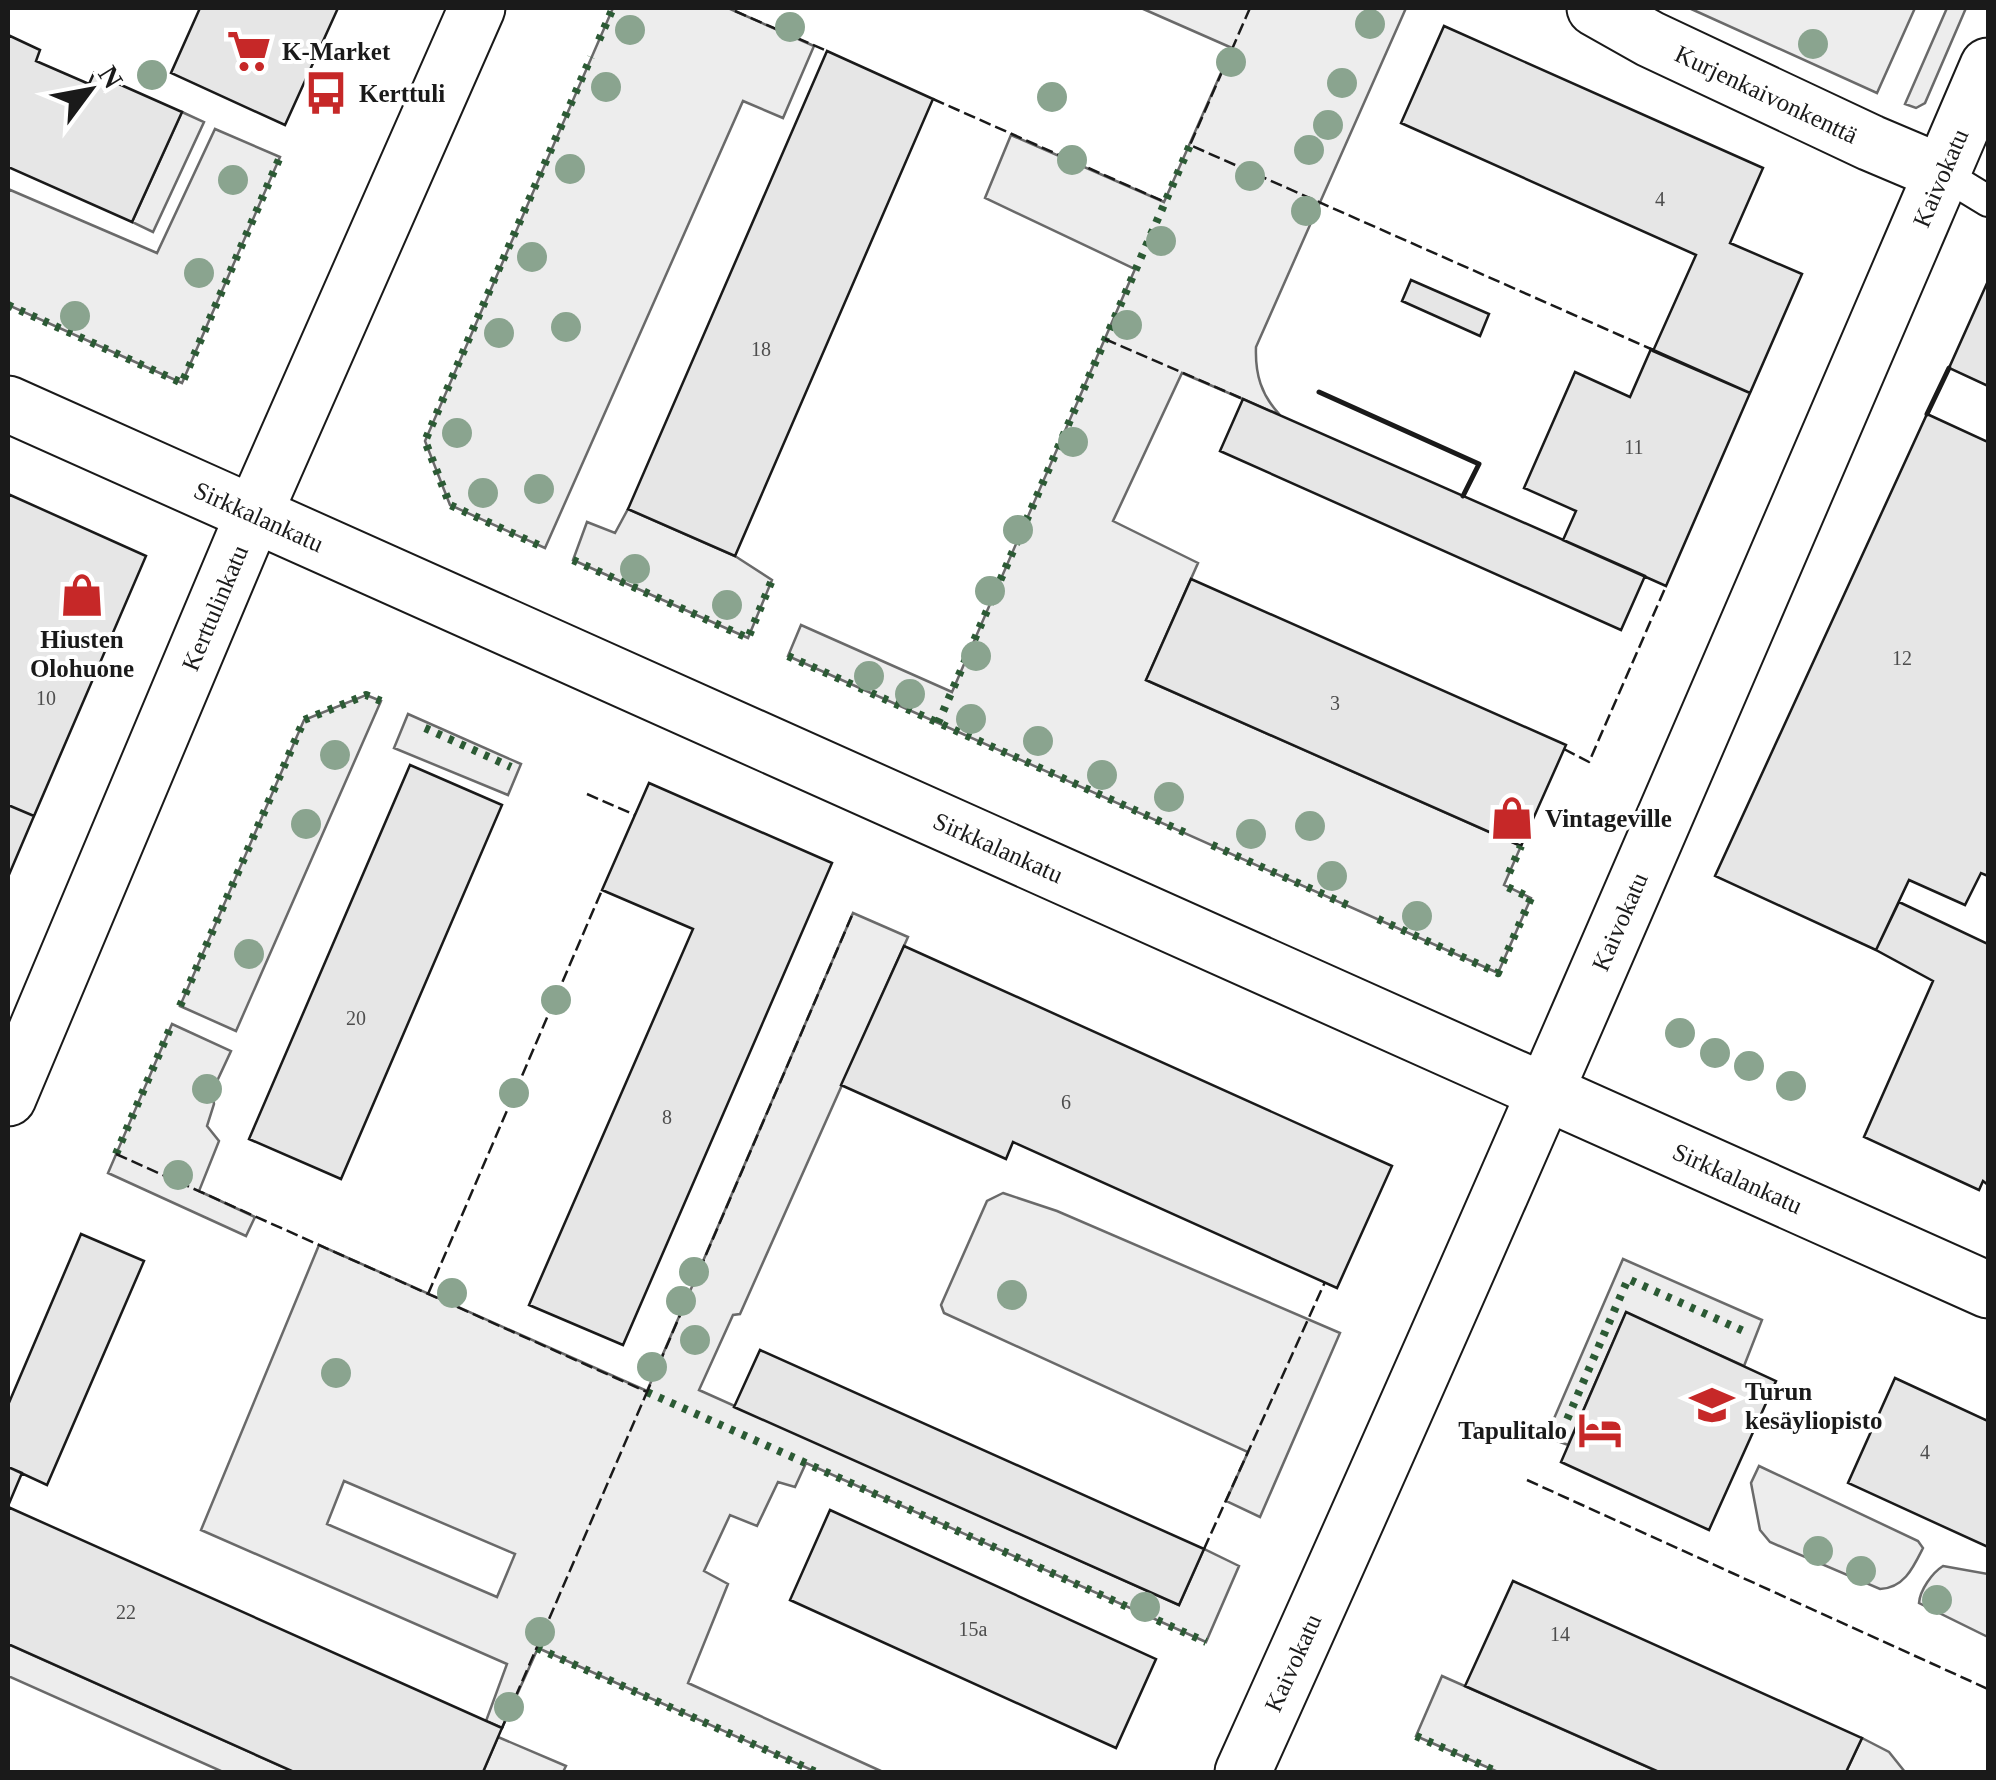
<svg xmlns="http://www.w3.org/2000/svg" width="1996" height="1780" viewBox="0 0 1996 1780" font-family="Georgia,serif">
<style>
.green{fill:#ededed;stroke:#6a6a6a;stroke-width:2.5;fill-rule:evenodd}
.building{fill:#e6e6e6;stroke:#1a1a1a;stroke-width:2.5}
.lines{fill:none;stroke-linecap:round;stroke-linejoin:round}
.service-casing{stroke:#1a1a1a;stroke-width:34}
.minor-casing{stroke:#1a1a1a;stroke-width:59}
.service{stroke:#fff;stroke-width:30}
.minor{stroke:#fff;stroke-width:55}
.hedge{stroke:#2b5a34;stroke-width:8;stroke-dasharray:5 8;stroke-linecap:butt}
.fence{stroke:#1a1a1a;stroke-width:2.5;stroke-dasharray:12 5;stroke-linecap:butt}
.wall{stroke:#1a1a1a;stroke-width:5}
.tree{fill:#8aa48f}
.labels{text-anchor:middle;stroke-width:8;stroke-linejoin:round;paint-order:stroke}
.number-label{font-size:20px;fill:#4d4d4d}
.poi-label{font-size:25px;font-weight:bold;fill:#1a1a1a;stroke:#fff;text-anchor:start}
.street-label{font-size:25px;fill:#1a1a1a;stroke:#fff}
</style>
<rect width="100%" height="100%" fill="#fff"/>
<path class="green" d="M613 8H728L814 46 783 118 743 101 545 548 450 505 425 441Z
M1141 8H1406L1256 347C1255 374 1261 395 1280 415L1182 373 1113 521 1198 563 1146 680 1521 846 1504 885 1531 898 1498 973 788 656 801 625 952 692 1135 269 985 198 1011 135 1164 202 1232 48Z
M1689 8H1915L1877 93Z
M1947 8H1966L1925 103 1916 108 1905 104Z
M182 112 204 122 153 232 132 222Z
M215 129 280 157 182 383 8 305V189L157 253Z
M628 509 735 556 772 580 748 638 573 560 587 522 615 533Z
M366 695 381 701 236 1031 180 1006 304 720Z
M408 714 521 764 508 795 394 748Z
M853 913 908 937 740 1314 733 1315 699 1390 1179 1605 1204 1549 1239 1566 1206 1642 806 1463 795 1487 778 1482 757 1526 730 1515 704 1571 728 1584 688 1683 883 1772H816L538 1648 502 1728 486 1721 507 1664 201 1530 319 1245 647 1391ZM344 1481 515 1554 497 1597 327 1524Z
M172 1024 231 1051 212 1092 214 1104 207 1126 219 1141 199 1191 255 1217 246 1236 108 1173Z
M1003 1193 1057 1211 1340 1333 1260 1517 1226 1501 1248 1452 944 1313 941 1305 987 1201Z
M1623 1259 1762 1320 1744 1366 1626 1313 1568 1445 1546 1437Z
M1759 1466 1918 1541 1923 1548C1913 1568 1904 1588 1880 1589L1770 1542 1760 1530 1751 1483Z
M1943 1566 1988 1574V1637L1919 1603C1920 1590 1932 1573 1943 1566Z
M8 1644 294 1772H223L8 1676Z
M1442 1676 1659 1772H1498L1416 1736Z
M498 1737 566 1766 563 1772H483Z
M1862 1738 1889 1752 1905 1772H1846Z"/>
<path class="building" d="M200 8H338L285 125 171 73Z
M1444 26 1763 168 1730 243 1802 274 1750 393 1653 351 1696 255 1401 123Z
M8 35 40 50 36 61 89 84 94 73 182 112 132 222 8 167Z
M827 51 933 99 735 556 628 509Z
M1411 280 1489 314 1480 336 1402 301Z
M1988 281V386L1949 368Z
M1651 349 1750 393 1666 586 1563 540 1576 511 1524 488 1575 372 1630 397Z
M1243 399 1645 576 1621 630 1220 451Z
M1927 414 1988 442V876L1981 873 1965 905 1909 880 1876 950 1715 876Z
M8 494 146 556 34 816 8 805Z
M1191 579 1566 745 1521 846 1146 680Z
M410 765 502 805 341 1179 249 1139Z
M649 783 832 863 623 1345 529 1305 693 929 602 890Z
M8 805 34 816 8 877Z
M1899 902 1988 944V1185L1983 1181 1979 1190 1864 1137 1933 981 1876 950Z
M904 946 1392 1166 1337 1288 1013 1142 1006 1159 841 1085Z
M81 1234 144 1261 47 1485 8 1467V1405Z
M1626 1312 1776 1381 1709 1530 1561 1462Z
M760 1350 1204 1549 1179 1605 734 1407Z
M1895 1378 1988 1421V1547L1848 1483Z
M8 1467 22 1473 8 1506Z
M8 1507 502 1728 483 1772H294L8 1644Z
M830 1510 1156 1659 1116 1748 790 1600Z
M1513 1581 1862 1738 1846 1772H1659L1465 1686Z"/>
<g class="lines">
<g class="service-casing">
<path id="service" d="M1942 173 1988 201"/>
</g>
<g class="minor-casing">
<g id="minor">
<path id="s1" d="M1595 8 1650 39 1871 143 1942 173"/>
<path id="s2" d="M8 404 1988 1290"/>
<path id="s3" d="M8 1098 253 516 477 8"/>
<path id="s4" d="M1243 1772C1499 1207 1743 636 1988 66"/>
</g>
</g>
<use href="#service" class="service"/>
<use href="#minor" class="minor"/>
<path class="hedge" d="M599 40 613 8
M503 260 591 57
M500 266 425 441 450 505 545 548
M8 305 182 383 280 157
M573 560 748 638 772 580
M788 656 1186 833
M938 723 1190 145
M425 728 511 767
M1212 845 1354 908
M1509 873 1521 846
M1378 919 1498 973 1531 898 1503 885
M180 1006 304 720 366 695 381 701
M116 1154 172 1024
M647 1392 1206 1642
M1562 1431 1628 1279 1748 1333
M537 1648 816 1772
M1416 1736 1498 1772"/>
<path class="fence" d="M1250 8 1190 145 1651 349
M735 11 827 51
M933 99 1165 202
M1105 339 1243 399
M1564 749 1589 762 1666 586
M587 794 635 815
M116 1154 647 1392 853 913
M428 1294 602 890
M1527 1480 1988 1689
M1204 1549 1325 1282
M502 1728 647 1392"/>
<path class="wall" d="M1319 392 1479 464 1463 496
M1927 414 1949 368"/>
</g>
<g class="tree">
<circle cx="1370" cy="24" r="15"/>
<circle cx="790" cy="27" r="15"/>
<circle cx="630" cy="30" r="15"/>
<circle cx="1813" cy="44" r="15"/>
<circle cx="1231" cy="62" r="15"/>
<circle cx="152" cy="75" r="15"/>
<circle cx="1342" cy="83" r="15"/>
<circle cx="606" cy="87" r="15"/>
<circle cx="1052" cy="97" r="15"/>
<circle cx="1328" cy="125" r="15"/>
<circle cx="1309" cy="150" r="15"/>
<circle cx="1072" cy="160" r="15"/>
<circle cx="570" cy="169" r="15"/>
<circle cx="1250" cy="176" r="15"/>
<circle cx="233" cy="180" r="15"/>
<circle cx="1306" cy="211" r="15"/>
<circle cx="1161" cy="241" r="15"/>
<circle cx="532" cy="257" r="15"/>
<circle cx="199" cy="273" r="15"/>
<circle cx="75" cy="316" r="15"/>
<circle cx="1127" cy="325" r="15"/>
<circle cx="566" cy="327" r="15"/>
<circle cx="499" cy="333" r="15"/>
<circle cx="457" cy="433" r="15"/>
<circle cx="1073" cy="442" r="15"/>
<circle cx="539" cy="489" r="15"/>
<circle cx="483" cy="493" r="15"/>
<circle cx="1018" cy="530" r="15"/>
<circle cx="635" cy="569" r="15"/>
<circle cx="990" cy="591" r="15"/>
<circle cx="727" cy="605" r="15"/>
<circle cx="976" cy="656" r="15"/>
<circle cx="869" cy="676" r="15"/>
<circle cx="910" cy="694" r="15"/>
<circle cx="971" cy="719" r="15"/>
<circle cx="1038" cy="741" r="15"/>
<circle cx="335" cy="755" r="15"/>
<circle cx="1102" cy="775" r="15"/>
<circle cx="1169" cy="797" r="15"/>
<circle cx="306" cy="824" r="15"/>
<circle cx="1310" cy="826" r="15"/>
<circle cx="1251" cy="834" r="15"/>
<circle cx="1332" cy="876" r="15"/>
<circle cx="1417" cy="916" r="15"/>
<circle cx="249" cy="954" r="15"/>
<circle cx="556" cy="1000" r="15"/>
<circle cx="1680" cy="1033" r="15"/>
<circle cx="1715" cy="1053" r="15"/>
<circle cx="1749" cy="1066" r="15"/>
<circle cx="1791" cy="1086" r="15"/>
<circle cx="207" cy="1089" r="15"/>
<circle cx="514" cy="1093" r="15"/>
<circle cx="178" cy="1175" r="15"/>
<circle cx="694" cy="1272" r="15"/>
<circle cx="452" cy="1293" r="15"/>
<circle cx="1012" cy="1295" r="15"/>
<circle cx="681" cy="1301" r="15"/>
<circle cx="695" cy="1340" r="15"/>
<circle cx="652" cy="1367" r="15"/>
<circle cx="336" cy="1373" r="15"/>
<circle cx="1818" cy="1551" r="15"/>
<circle cx="1861" cy="1571" r="15"/>
<circle cx="1937" cy="1600" r="15"/>
<circle cx="1145" cy="1607" r="15"/>
<circle cx="540" cy="1632" r="15"/>
<circle cx="509" cy="1707" r="15"/>
</g>
<defs>
<g id="supermarket-bare" transform="scale(3.45)"><path d="M-6-5.5h2.5l.6 2H6L4.5 2H-2.5L-4.4-4H-6ZM-1.5 3.2a1.3 1.3 0 1 0 .1 0ZM3 3.2a1.3 1.3 0 1 0 .1 0Z" fill="#c62828" stroke="#fff" stroke-width="2.5" paint-order="stroke"/></g>
<g id="bus-bare" transform="scale(3.45)"><path d="M-5-6H5V4H4V6H2V4H-2V6H-4V4H-5ZM-3.5-4V0h7V-4ZM-3.5 1.2v1.5H-2V1.2ZM2 1.2v1.5H3.5V1.2Z" fill="#c62828" stroke="#fff" stroke-width="2.5" paint-order="stroke"/></g>
<g id="shop-bare" transform="scale(3.45)"><path d="M-5-2.5h2.3a2.7 3.5 0 0 1 5.4 0H5L5.5 6h-11ZM-1.5-2.5h3a1.5 2.3 0 0 0-3 0Z" fill="#c62828" stroke="#fff" stroke-width="2.5" paint-order="stroke"/></g>
<g id="university-bare" transform="scale(3.45)"><path d="M0-5L7-2L0 1L-7-2ZM-4 1L0 2.5L4 1V4Q0 6-4 4Z" fill="#c62828" stroke="#fff" stroke-width="2.5" paint-order="stroke"/></g>
<g id="hotel-bare" transform="scale(3.45)"><path d="M-6-4.5h1.5V1H6V5H4.5V3h-9V5H-6ZM-4 0a1.8 1.8 0 1 1 3.6 0ZM.5 0V-2.5h3Q6-2.5 6 0Z" fill="#c62828" stroke="#fff" stroke-width="2.5" paint-order="stroke"/></g>
</defs>
<g fill-rule="evenodd">
<use href="#supermarket-bare" x="249" y="51"/>
<use href="#bus-bare" x="326" y="93"/>
<use href="#shop-bare" x="82" y="595"/>
<use href="#shop-bare" x="1512" y="818"/>
<use href="#university-bare" x="1712" y="1405"/>
<use href="#hotel-bare" x="1600" y="1430"/>
</g>
<g class="labels">
<g class="number-label">
<text x="1660" y="206">4</text>
<text x="761" y="356">18</text>
<text x="1634" y="454">11</text>
<text x="1902" y="665">12</text>
<text x="46" y="705">10</text>
<text x="1335" y="710">3</text>
<text x="356" y="1025">20</text>
<text x="1066" y="1109">6</text>
<text x="667" y="1124">8</text>
<text x="1925" y="1459">4</text>
<text x="126" y="1619">22</text>
<text x="973" y="1636">15a</text>
<text x="1560" y="1641">14</text>
</g>
<g class="poi-label">
<text x="282" y="60">K-Market</text>
<text x="359" y="102">Kerttuli</text>
<text x="82" y="648" text-anchor="middle">Hiusten<tspan x="82" dy="29">Olohuone</tspan></text>
<text x="1545" y="827">Vintageville</text>
<text x="1745" y="1400">Turun<tspan x="1745" dy="29">kesäyliopisto</tspan></text>
<text x="1567" y="1439" text-anchor="end">Tapulitalo</text>
</g>
<g class="street-label">
<text dy="9" stroke="none"><textPath href="#s1" startOffset="192">Kurjenkaivonkenttä</textPath></text>
<text dy="9" stroke="none"><textPath href="#s4" startOffset="1740">Kaivokatu</textPath></text>
<text dy="9" stroke="none"><textPath href="#s2" startOffset="275">Sirkkalankatu</textPath></text>
<text dy="9" stroke="none"><textPath href="#s3" startOffset="532">Kerttulinkatu</textPath></text>
<text dy="9" stroke="none"><textPath href="#s2" startOffset="1085">Sirkkalankatu</textPath></text>
<text dy="9" stroke="none"><textPath href="#s4" startOffset="930">Kaivokatu</textPath></text>
<text dy="9" stroke="none"><textPath href="#s2" startOffset="1895">Sirkkalankatu</textPath></text>
<text dy="9" stroke="none"><textPath href="#s4" startOffset="120">Kaivokatu</textPath></text>
</g>
</g>
<rect width="1996" height="1780" fill="none" stroke="#1a1a1a" stroke-width="20"/>
<g transform="translate(90 90) rotate(58)" stroke="#ffffff" stroke-width="8" paint-order="stroke">
<path d="M0-8L18 38L0 25L-18 38Z" fill="#1a1a1a"/>
<text y="-15" font-size="28" font-weight="bold" text-anchor="middle" fill="#1a1a1a">N</text>
</g>
</svg>
